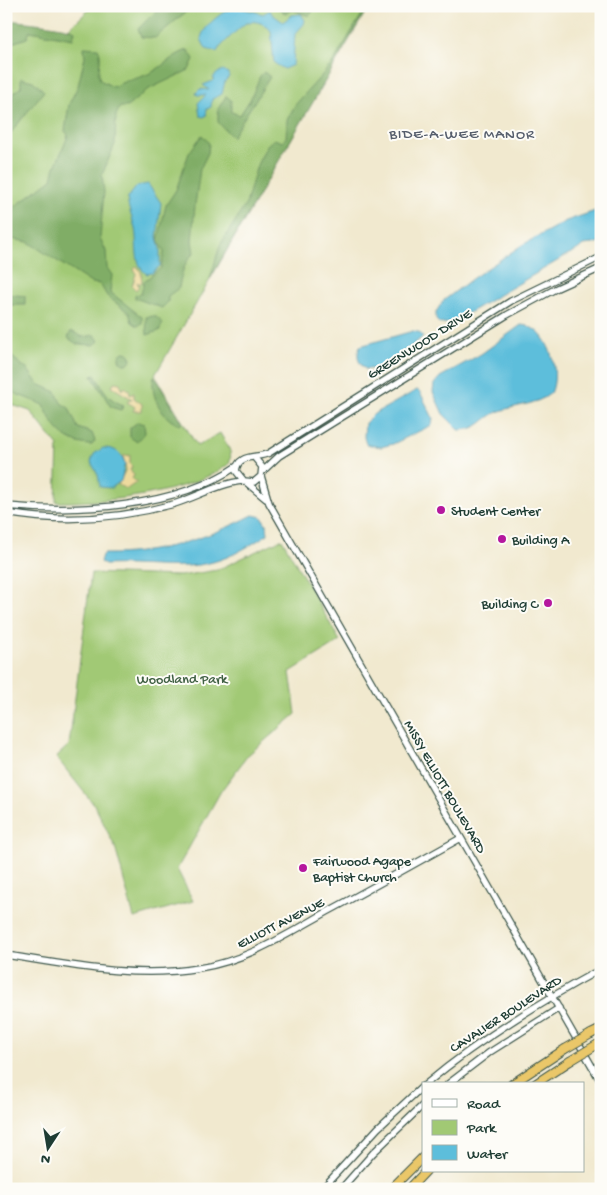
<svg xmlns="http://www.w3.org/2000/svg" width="607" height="1195" viewBox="0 0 607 1195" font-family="'Gochi Hand',sans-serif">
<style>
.green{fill:#a1c974;stroke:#608354}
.forest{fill:#80ad66;stroke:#50754d}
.sand{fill:#eeda9e;stroke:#868c69}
.water{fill:#5dbedb;stroke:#3e7e88}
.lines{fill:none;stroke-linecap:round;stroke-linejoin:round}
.tertiary-casing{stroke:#3e574b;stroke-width:8}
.motorway-casing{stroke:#3e574b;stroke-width:10}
.tertiary{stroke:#fff;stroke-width:5.5}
.motorway{stroke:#eac769;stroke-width:8}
.motorway-bridge-casing{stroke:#3e574b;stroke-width:10;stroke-linecap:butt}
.motorway-bridge{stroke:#eac769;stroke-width:8}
.poi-dot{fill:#b5179e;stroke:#fdfcf7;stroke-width:2}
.labels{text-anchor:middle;stroke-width:4;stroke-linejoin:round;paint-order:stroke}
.street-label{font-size:14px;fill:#1f3d34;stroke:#fdfcf7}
.poi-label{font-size:14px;fill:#1f3d34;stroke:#fdfcf7;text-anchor:start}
.park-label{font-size:14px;fill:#406044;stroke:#fdfcf7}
.neighbourhood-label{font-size:15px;letter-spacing:1px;fill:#575f6d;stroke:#fdfcf7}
</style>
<rect width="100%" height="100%" fill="#fdfcf7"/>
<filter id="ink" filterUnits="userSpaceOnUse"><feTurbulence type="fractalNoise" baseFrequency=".02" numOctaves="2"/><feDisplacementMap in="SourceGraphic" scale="10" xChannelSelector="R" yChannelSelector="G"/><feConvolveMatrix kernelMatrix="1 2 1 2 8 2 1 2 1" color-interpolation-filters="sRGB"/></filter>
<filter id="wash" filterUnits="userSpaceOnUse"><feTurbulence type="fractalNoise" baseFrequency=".0096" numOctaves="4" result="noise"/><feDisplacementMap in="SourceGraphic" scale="20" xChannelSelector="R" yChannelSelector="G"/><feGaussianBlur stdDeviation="1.12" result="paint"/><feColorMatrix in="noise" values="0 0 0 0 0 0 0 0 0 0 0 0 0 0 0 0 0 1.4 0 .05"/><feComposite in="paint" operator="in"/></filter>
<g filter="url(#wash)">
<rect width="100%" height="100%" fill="#f1e9cf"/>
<path class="green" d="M93 6H368L155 375 197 446 220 433C226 444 234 451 229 464 189 494 105 503 56 502L58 446 30 411 6 403V27L63 34Z
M282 539 340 641 290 672 296 714 248 755 221 791 177 869 193 901 134 918 115 847 95 806 56 757 69 745 91 573 180 576 217 570Z"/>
<path class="forest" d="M169 6H193L155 38 141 37 138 29 154 13Z
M274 6H317L309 16 293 10 285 14 280 8Z
M367 6H369L210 279 220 245 246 204 257 165 267 145 274 139 283 142 286 138 287 120 295 105 332 64Z
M6 20C19 21 68 26 75 31L73 39 30 31 27 38 6 45Z
M84 47 98 48C104 58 96 69 100 80L113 87C126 79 141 79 154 71 166 64 174 54 188 50L194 59 189 70 147 90 127 107H120L116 115 115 144 102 175 104 192 100 238 106 251 107 268 112 275 110 292 142 317V323L138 326 132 322 129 313 107 296 100 284 91 283 28 242 6 238V229L14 207 52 179C55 162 63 151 68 135L65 131 69 104 78 86 85 57Z
M264 72 270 77 232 137 218 122V109L226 96 231 100V112L240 115 251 98 260 76Z
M21 78 33 81 44 91 6 139C6 122 11 112 13 94L21 87Z
M202 135 209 143 208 153 200 169 195 205 192 241 194 253C184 262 181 275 179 288L168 296V302L162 308 135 298V295L141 294 144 281 161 268 164 252 158 240 166 205 176 190 189 153Z
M6 294 25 296V305H6Z
M155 316 163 323 159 331 147 335 146 317Z
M71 331 83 337 95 335 99 341 94 345 77 344 68 338Z
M6 352 28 370 38 384 56 392 61 403 69 408 78 428 92 433 95 441 92 445C67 445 52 427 44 405L6 390Z
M119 358a6 6 0 1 1 12 0a6 6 0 1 1-12 0Z
M95 375C103 388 108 401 124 405L121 410 111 407 92 376Z
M154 376 182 423 180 425C162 420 149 394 154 376Z
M138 422 144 424 145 433 137 442 130 437V428Z"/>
<path class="sand" d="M137 266 141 272 142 281 140 284 137 282 139 286 136 290 132 286 136 274 134 269Z
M114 382 120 383 123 390 125 387 129 390 130 395 134 393V398L142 404V411H133L135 407 127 402 132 399 112 387Z
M130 455V464L132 467 130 470 134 475 132 479 137 482 127 489 118 485 126 469 123 456Z"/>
<path class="water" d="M237 7 263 14 270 10 272 14 283 22 292 15 301 14 305 20 304 24 295 34 293 65 284 69 274 63 271 31C267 24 254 19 246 23 242 25 218 48 217 52L206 49 201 39C202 27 225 8 237 7Z
M222 70 228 73 229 77 225 81 222 94 212 99 211 107 207 109 206 116 203 117 200 116 198 103 206 95H197L196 93 200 89 209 90 203 85 213 81 214 76Z
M148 184 161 203 157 237 160 249V266L152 273 147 274C133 265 138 243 135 229 133 219 128 209 127 199L137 186Z
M601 209V243L583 245C576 253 567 253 559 260L453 322 440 324 436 320V312L443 301 473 278 522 245 566 221Z
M521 325C549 326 561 372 551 393 537 405 517 405 500 411 482 418 481 430 459 430L443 414 433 392 434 384 440 377 481 354Z
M413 331 418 332 423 336C419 342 384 365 377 368 374 369 369 369 365 369 358 363 356 355 360 346Z
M417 390 420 392 433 418 432 425 393 444 381 447 366 444 364 437 365 423 374 414Z
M103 448C115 448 121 452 125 463L121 481 111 488 100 487 98 475 91 462 94 454Z
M253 515 262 517 267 526 268 534C251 545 232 557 213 562 181 571 139 563 105 565L100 562 102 555 105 554C155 555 209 538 253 515Z"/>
</g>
<g filter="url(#ink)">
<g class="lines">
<g class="tertiary-casing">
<path id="tertiary" d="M254 457 262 467 261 476 254 482 244 481 236 471C238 453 257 459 269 453L511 301 601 257
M263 471 279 456 507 315 557 288 601 268
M261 476 269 503 601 1082
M247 483 266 499
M6 506C77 513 177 508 237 466
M6 513C63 523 119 519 174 504 197 497 220 483 243 481
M6 955C69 965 136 979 199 968 246 961 286 935 327 912 372 888 416 863 461 838
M426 1084C480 1039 540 1002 601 969
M448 1084 490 1052 559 1008
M322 1189 378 1128 423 1086
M341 1189 373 1153 423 1105"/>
</g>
<g class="motorway-casing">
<path id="motorway" d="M591 1034 601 1029
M512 1084 565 1049
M535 1084 570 1061
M391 1189 423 1157
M409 1189 426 1171"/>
</g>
<use href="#tertiary" class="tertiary"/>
<use href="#motorway" class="motorway"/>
<g class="motorway-bridge-casing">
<path id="motorway-bridge" d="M565 1049 591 1034
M570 1061 598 1044"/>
</g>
<use href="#motorway-bridge" class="motorway-bridge"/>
</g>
</g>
<g class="poi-dot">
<circle cx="441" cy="510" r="5"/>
<circle cx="502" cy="539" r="5"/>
<circle cx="548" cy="603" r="5"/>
<circle cx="303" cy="868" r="5"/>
</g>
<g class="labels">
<g class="street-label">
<text transform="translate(419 343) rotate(-32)" y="5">GREENWOOD DRIVE</text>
<text transform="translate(446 786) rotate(60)" y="5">MISSY ELLIOTT BOULEVARD</text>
<text transform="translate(280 922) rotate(-27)" y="5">ELLIOTT AVENUE</text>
<text transform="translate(505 1013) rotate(-33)" y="5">CAVALIER BOULEVARD</text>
</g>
<g class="poi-label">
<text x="451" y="515">Student Center</text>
<text x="512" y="544">Building A</text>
<text x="538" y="608" text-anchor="end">Building C</text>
<text x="313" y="865">Fairwood Agape<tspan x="313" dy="16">Baptist Church</tspan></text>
</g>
<g class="park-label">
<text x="182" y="683">Woodland Park</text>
</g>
<g class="neighbourhood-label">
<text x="462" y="138">BIDE-A-WEE MANOR</text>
</g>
</g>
<rect width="607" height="1195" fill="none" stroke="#fdfcf7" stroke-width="25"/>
<rect x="422" y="1082" width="162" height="90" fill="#fdfcf7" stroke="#a4b0a9"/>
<rect x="432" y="1099" width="25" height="8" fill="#ffffff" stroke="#a4b0a9"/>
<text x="467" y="1108" font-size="15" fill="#1f3d34">Road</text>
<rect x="432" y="1120" width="25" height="15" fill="#a1c974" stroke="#a4b0a9"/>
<text x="467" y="1132" font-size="15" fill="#1f3d34">Park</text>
<rect x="432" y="1145" width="25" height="15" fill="#5dbedb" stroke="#a4b0a9"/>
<text x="467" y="1158" font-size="15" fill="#1f3d34">Water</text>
<g transform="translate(48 1148) rotate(192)" stroke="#fdfcf7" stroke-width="4" paint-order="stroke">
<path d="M0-4L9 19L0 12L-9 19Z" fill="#1f3d34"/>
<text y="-8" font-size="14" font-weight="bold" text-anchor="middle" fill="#1f3d34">N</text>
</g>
</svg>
